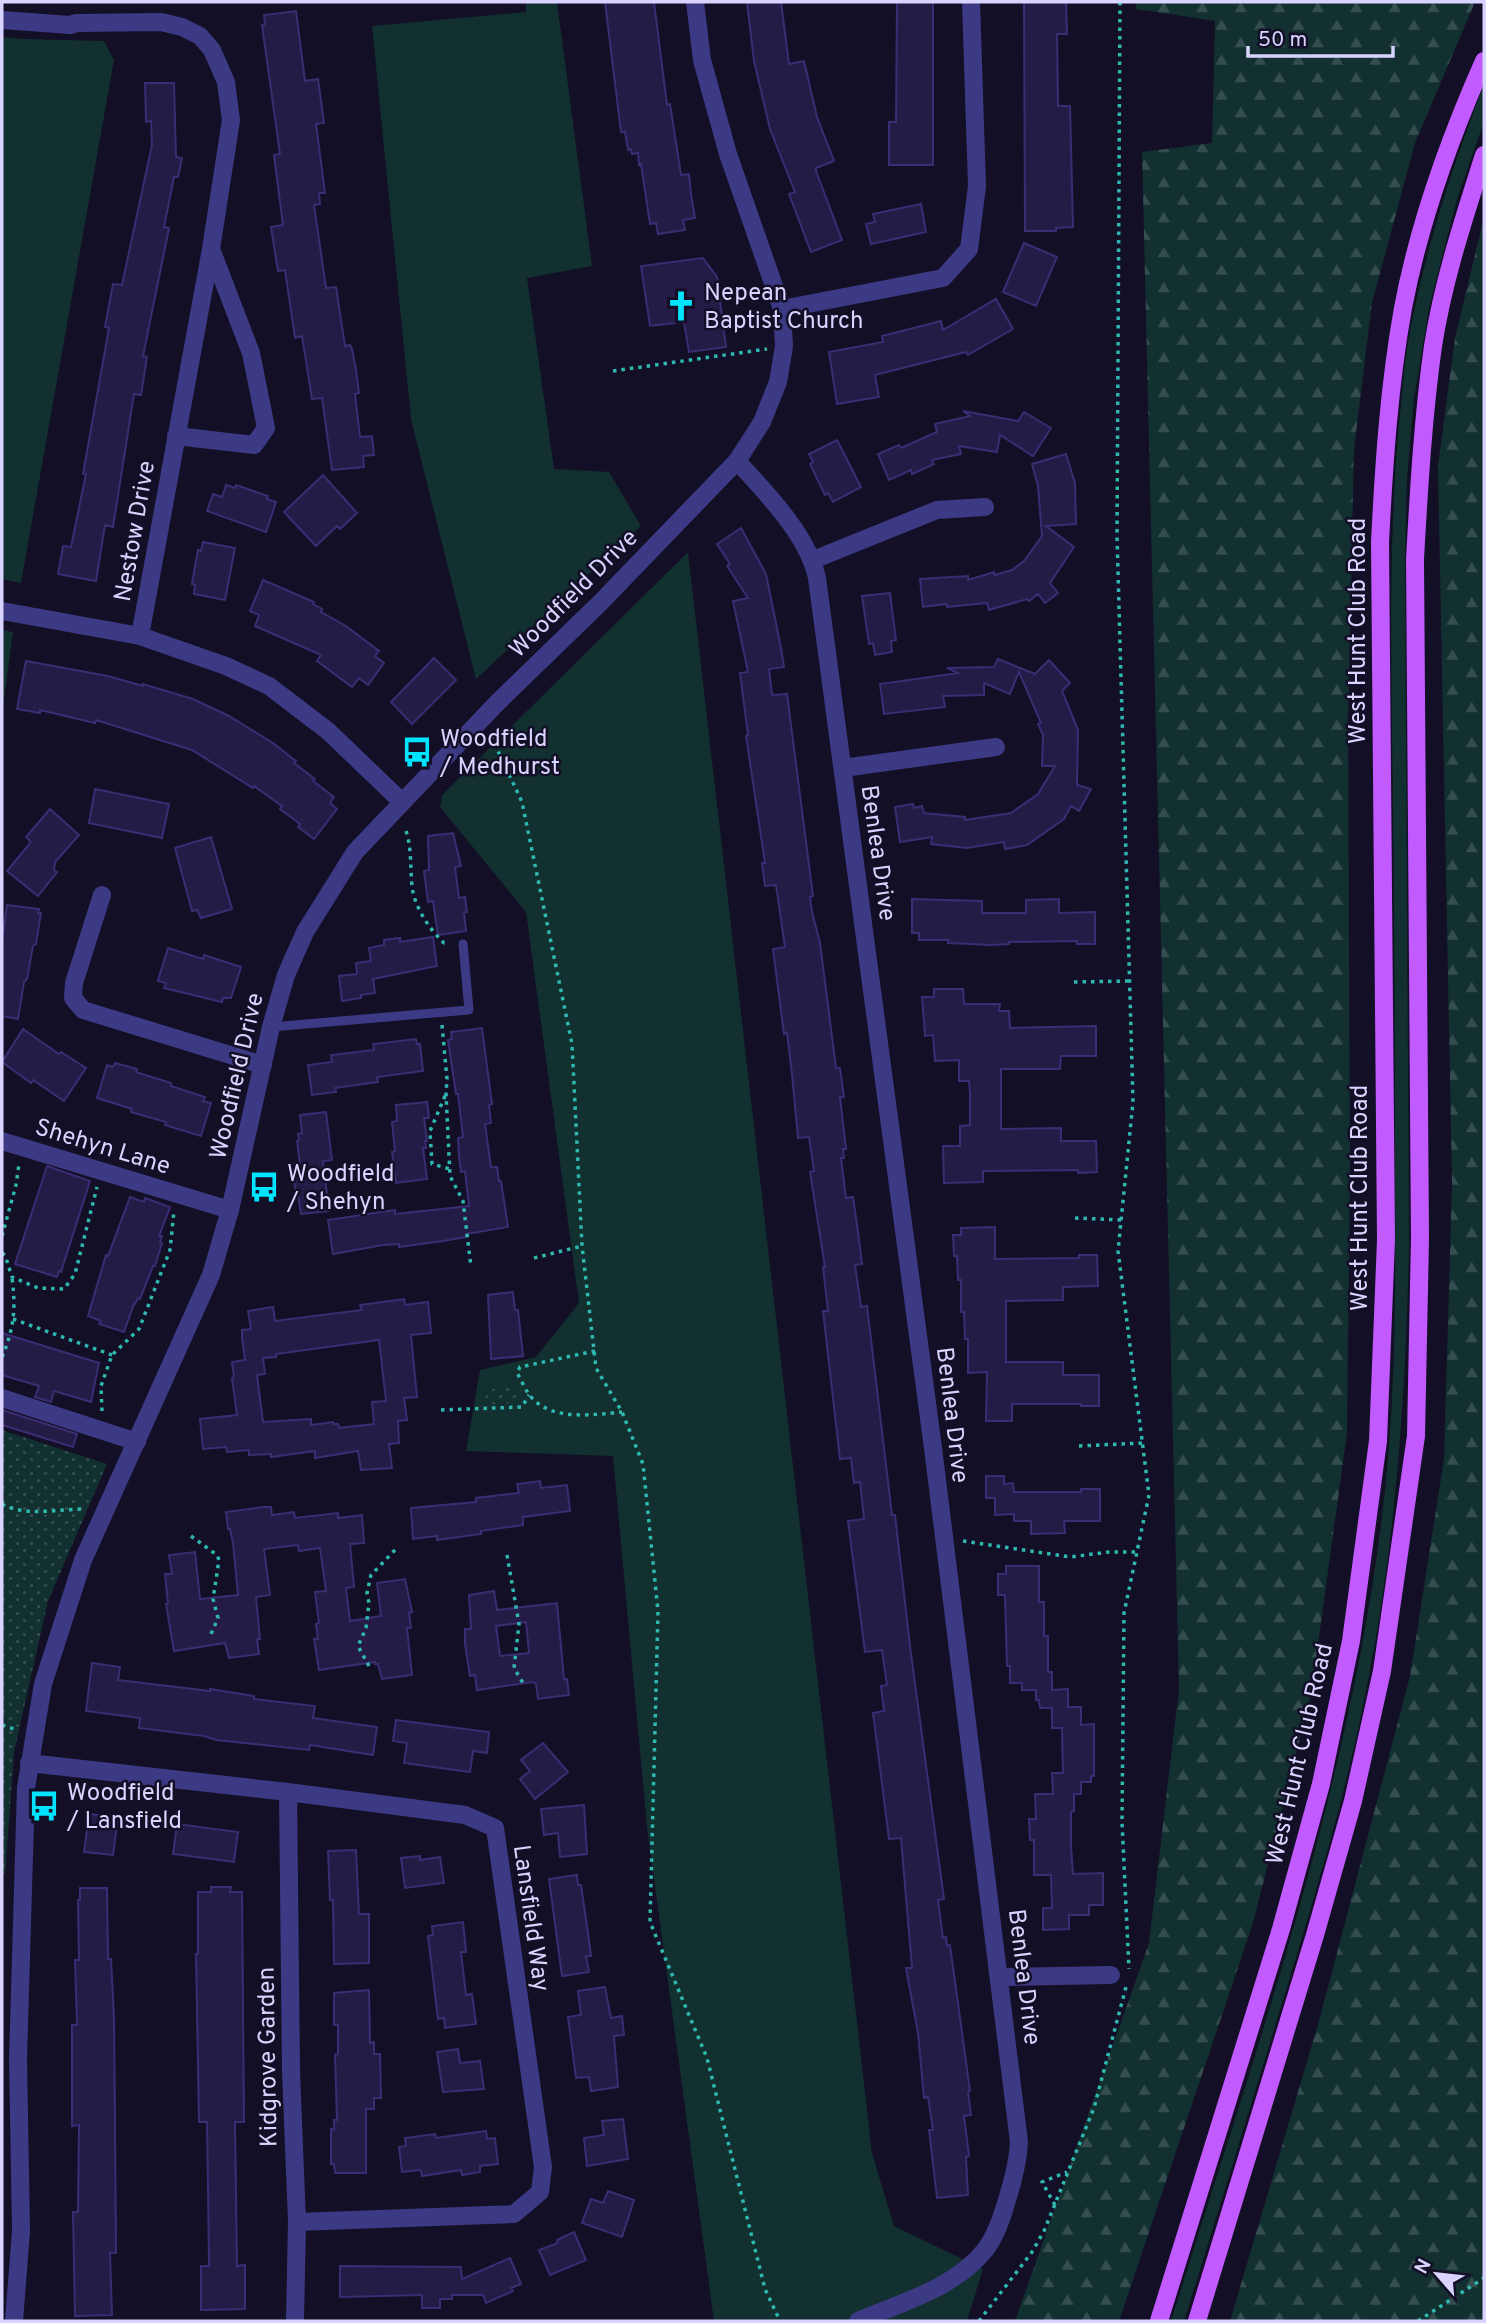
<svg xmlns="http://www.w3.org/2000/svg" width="1486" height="2323" viewBox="0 0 1486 2323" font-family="Overpass,sans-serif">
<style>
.grass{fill:#12302f}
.forest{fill:url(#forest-firs)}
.park{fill:url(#park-dots)}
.building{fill:#241b47;stroke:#3b2d73;stroke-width:2;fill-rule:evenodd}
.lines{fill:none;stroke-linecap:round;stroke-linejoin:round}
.path{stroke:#2fb8b0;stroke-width:3.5;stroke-dasharray:3.5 5;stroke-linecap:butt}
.service{stroke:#3d3a85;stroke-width:9}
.minor{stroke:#3d3a85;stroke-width:18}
.tertiary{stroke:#3d3a85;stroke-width:18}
.primary{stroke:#c25bff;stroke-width:18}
.labels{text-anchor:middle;stroke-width:5;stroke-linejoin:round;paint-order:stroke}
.poi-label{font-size:24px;fill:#d9d4ff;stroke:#130f26;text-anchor:start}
.street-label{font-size:24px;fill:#d9d4ff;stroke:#130f26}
</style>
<defs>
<pattern id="forest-firs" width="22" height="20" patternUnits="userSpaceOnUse" patternTransform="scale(1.75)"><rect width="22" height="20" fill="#12302f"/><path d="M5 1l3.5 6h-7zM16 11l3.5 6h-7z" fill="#344d4e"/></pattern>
<pattern id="park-dots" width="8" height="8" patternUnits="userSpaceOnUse" patternTransform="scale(1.75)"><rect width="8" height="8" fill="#12302f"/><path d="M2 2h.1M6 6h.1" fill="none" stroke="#344d4e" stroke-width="1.8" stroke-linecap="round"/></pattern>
</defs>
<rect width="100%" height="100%" fill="#130f26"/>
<path class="grass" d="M526 2H557L592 266 527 278 554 469 609 472 641 526 476 679 411 419 372 26 526 12Z
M2 37 25 39 104 41 114 60 21 583 2 579Z
M1484 85V122L1457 199 1429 308 1414 399 1407 478 1405 557 1409 1244C1406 1393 1396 1540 1367 1686 1347 1791 1315 1895 1284 1997 1251 2105 1218 2213 1184 2321H1171C1260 2035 1365 1747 1389 1446 1397 1343 1395 1240 1395 1137 1395 1004 1394 870 1392 737 1391 626 1389 515 1401 405 1403 383 1405 359 1409 337 1425 250 1452 167 1484 85Z
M688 552 872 2153 894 2226 983 2269 967 2321H714L647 1827 613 1456 466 1451 480 1370 536 1357 579 1303 526 912 440 807 442 795Z
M2 630 13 632 2 715Z"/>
<path class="forest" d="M1136 2H1475L1415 143 1372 303 1354 449 1348 721 1350 1178 1347 1433 1311 1695 1253 1923 1119 2321H1015L1149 1943 1179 1689 1142 152 1212 143 1215 21 1136 9Z
M1484 217V2321H1230L1319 2021 1410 1676 1444 1459 1452 1183 1438 466 1455 338Z"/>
<path class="park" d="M518 1385 524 1396 518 1403 492 1404 485 1397 492 1389Z
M2 1430 107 1464 48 1601 14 1752 5 1874 2 1873Z"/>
<path class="building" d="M605 2H654L667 105 670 104 681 175 689 174 691 194 695 218 683 220 685 230 658 234 656 223 650 224 641 164 639 165 638 153 632 154 631 149 628 150 625 132H621Z
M747 2H781L789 64 804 61 817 117 834 161 816 168V171L842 240 811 252 789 194 795 192 770 129 754 61Z
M897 2H933V165H889V122H896Z
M1024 2H1066L1067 34H1057L1058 106H1070L1073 227 1056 228V231H1025Z
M296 11 305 81 318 79 324 123 316 124 325 193H319L320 204 314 205 326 288 336 287 345 346 350 345 352 349 356 370 359 393 355 394 360 437 372 436 374 455 363 456 364 467 332 470 322 398 312 399 302 336 295 338 285 270 278 271 271 227 283 225 274 155 280 154 262 25 265 24 264 15Z
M145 83H174L176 157 182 158 178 177H174L164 227 169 228 143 356 147 357 141 395 134 394 113 527 105 525 96 581 58 574 63 546 71 547 86 474H83L109 328 105 327 113 284 122 285 152 145 151 121 146 122Z
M921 204 926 232 871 244 866 224 875 222 873 214Z
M1024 243 1057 257 1036 306 1003 292Z
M703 258 717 277 726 347 689 352 684 322 650 326 641 266Z
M996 299 1013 329 968 355 966 352 875 375 879 397 837 404 829 352 883 342 882 336 941 321 943 330Z
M963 411 1018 421 1024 412 1051 428 1033 456 1000 435 997 452 959 446 961 454 932 460 934 464 912 474 911 470 889 480 878 454 899 445 901 448 937 432 935 424 970 416Z
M837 440 861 487 833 502 828 493 825 495 810 464 813 462 809 454Z
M1066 454 1075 483 1076 524 1046 526 1074 547 1050 583 1058 593 1045 603 1038 594 1029 601 1027 599 989 610 987 603 947 607V604L923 607 920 579 968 576V580L994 572 995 575 1012 570 1024 561 1042 536 1038 486 1032 464Z
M323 475 357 513 340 529 337 526 316 546 284 512Z
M226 485 235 488 236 485 268 496 267 499 276 502 266 532 207 511 213 494 222 497Z
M741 528 766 574 781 648 784 667 769 669 772 695 787 694 813 896 810 897 812 912 820 943 836 1068H840L844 1097H840L846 1149H843L844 1158H841L846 1198 853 1197 858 1232 862 1264 855 1265 861 1307 867 1306 892 1515H895L910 1646 944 1899 938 1900 943 1938 946 1937 947 1946 950 1945 970 2091 968 2092 971 2115 964 2116 969 2156 966 2157 968 2195 937 2198 929 2130H933L928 2097 924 2098 918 2033 906 1968H912L901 1838 889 1839 873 1713 884 1711 881 1686 887 1685 882 1650 865 1652 848 1521 864 1519 860 1482 854 1483 851 1458 840 1459 823 1311H828L823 1267H825L810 1172 814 1171 809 1137 798 1138 792 1074 787 1033 784 1034 773 949 785 947 776 885 765 886 762 863H765L746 736 748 735 740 673 748 672 733 601 748 598 727 566 730 564 717 544Z
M203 542 235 548 225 600 194 594 195 585 192 584 195 566 198 550 201 551Z
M263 580 314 602 313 604 322 609 321 612 346 626 379 651 375 656 384 663 368 685 359 678 352 687 317 661 321 655 255 626 259 615 250 611Z
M890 593 896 640 891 641 892 652 875 655 873 643 869 644 862 596Z
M434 658 456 680 412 724 391 702Z
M998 659 1035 674 1049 660 1070 683 1062 691 1078 730 1077 785 1091 789 1079 811 1071 806 1064 819 1027 845 1005 849 1004 842 967 848 931 844 932 837 900 842 895 807 913 804 914 808 922 806 924 813 965 817V820L1011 813 1038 794 1055 766H1042L1043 735 1038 724 1041 723 1019 672 1010 694 984 683V695L943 696 945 707 884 714 880 684 958 673 947 668 994 667Z
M26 661 108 676 143 686V684L193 699 229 716 273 743 296 761 294 763 315 779 313 781 334 797 330 803 337 809 314 839 298 827 300 824 280 809 282 806 254 786 253 788 192 750 96 720 95 723 40 710V713L17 709Z
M95 789 169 804 162 838 89 823Z
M50 809 79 835 55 862 54 870 57 872 38 896 7 871 31 842 26 837Z
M453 833 461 866 455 867 459 898 465 897 467 912H464L466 931 438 935 433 901 428 902 424 871 429 870 428 836Z
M211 837 232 909 201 918 197 910 192 911 175 848Z
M912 899 982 901V913H1026V900L1059 899V913L1095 912V944H1077V941L1009 942V944L991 945 948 943V940H919V933H912Z
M7 905 39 909 38 913H41L36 944 33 946 27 979 24 982 18 1019 2 1016V942Z
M433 937 437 966 373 979 375 993 361 995V998L342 1001 339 976 357 974 356 963 371 961 369 948 384 945V940L400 938V942Z
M168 948 203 959 204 955 241 967 231 998H223L222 1002 164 988 166 983 158 981 159 977Z
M934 989H963L964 1004H1000L999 1011H1009L1010 1028 1096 1026V1056H1061L1060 1069H1001V1129L1061 1128V1141H1096L1097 1172 1078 1173V1170L983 1171V1182L944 1183 943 1146H960V1126L970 1125V1094L969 1081H959V1060L935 1061 933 1035 925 1036 922 997H934Z
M482 1028 492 1104 489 1105 491 1123 485 1124 491 1167H497L499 1181H501L508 1227 466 1234V1237L443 1241 399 1247V1244L383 1245 333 1254 328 1220 395 1210V1214L469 1206 465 1171 461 1172 459 1157 458 1138 463 1137 458 1094H456L448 1040 452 1039 451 1032Z
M23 1029 59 1054 61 1052 86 1068 64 1101 33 1080 31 1083 2 1062Z
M416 1039 417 1044H420L423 1071 377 1077 378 1082 335 1088 336 1092 312 1095 308 1065 332 1062 331 1055 374 1050 373 1044Z
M115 1063 137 1069 136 1072 171 1083V1086L205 1097 203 1101 211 1103 201 1136 165 1125 166 1122 131 1112 132 1109 97 1098 107 1065 113 1067Z
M427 1102 429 1118H424L427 1141H425L426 1148H423L427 1179 396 1183 392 1152 395 1151 392 1122 397 1121 396 1105Z
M326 1112 332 1160 323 1161 329 1211 301 1214 298 1195 296 1196 292 1165 300 1164 297 1141 299 1140 298 1134 302 1133 300 1115Z
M47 1166 90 1181 61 1272 59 1271 57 1277 15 1264Z
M130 1197 144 1202 145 1198 170 1207 159 1236H162L160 1242 162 1243 155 1266H153L140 1299 138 1298 135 1304H134L124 1332 99 1324 101 1321 88 1316 106 1255 108 1256Z
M995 1227V1259L1079 1258V1255H1097L1098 1286 1063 1287V1300L1006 1301V1362H1063V1375H1099V1406H1081V1404H1012V1421H986L987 1372 968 1373V1339H965L964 1312H961V1280H958L957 1256H954L953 1235H961V1228Z
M513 1292 515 1310H518L523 1356 491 1359 488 1295Z
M404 1299 405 1305 428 1302 431 1333 411 1335 417 1397 404 1398 407 1420 398 1421 399 1443 389 1444 392 1468 361 1470 358 1451 315 1458V1451L271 1457V1454L249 1455V1450L227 1452 226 1447 203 1449 200 1419 237 1415 232 1378 234 1377 232 1362 245 1360 242 1338V1330L251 1329 248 1311 273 1307 275 1321 362 1310 360 1305ZM379 1340 386 1401 372 1402 374 1424 339 1428 338 1424H334L333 1422 311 1425V1419L263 1422 257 1375 265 1374 263 1358 276 1357V1354Z
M2 1333 99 1363 91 1402 54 1391 51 1402 35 1397 39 1386 2 1375Z
M2 1410 77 1434 73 1447 2 1425Z
M986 1476H1004V1484L1013 1483 1014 1492H1081V1489H1100V1521H1064L1065 1533 1031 1534V1521H1014V1514L995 1515V1498H986Z
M540 1481 541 1488 567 1485 570 1511 523 1517V1525L481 1531V1534L437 1540V1536L413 1539 411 1508 476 1502V1498L519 1493 517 1484Z
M263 1507H271L272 1515 294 1512 295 1518 338 1513V1518L362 1515 364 1543 350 1544 354 1587 346 1588 350 1621 381 1616 377 1583 405 1579 412 1612 409 1613 411 1628H407L412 1675 382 1679 378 1664H375V1662L319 1670 314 1639H318L316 1624 319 1623 315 1592 326 1591 320 1548 299 1551 298 1545 264 1549 270 1595 256 1597 260 1639H257L259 1654 229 1658 225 1643 174 1651 166 1604H168L165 1574H172L169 1555 195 1552 200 1599 238 1595 233 1543 230 1529H228L226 1512Z
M1006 1566H1039V1602H1044V1636H1048V1672H1052V1690L1068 1689V1707H1081V1725L1094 1724V1776H1091V1782H1081V1794H1074V1811L1071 1812V1847L1073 1874 1103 1873V1905H1089V1915H1069V1929L1043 1930V1908H1052L1051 1875H1034V1840H1030L1029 1819H1036L1035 1794H1053L1052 1773H1063L1062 1728H1052V1708H1040L1039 1700H1036V1690H1022V1683H1010V1666H1007L1005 1595H998V1574H1006Z
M494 1591 497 1610 557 1603 564 1679H567L569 1695 538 1699 536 1684 533 1682 477 1690 475 1675 470 1676 465 1644V1629H471L469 1595ZM526 1622 529 1653 500 1656 496 1626Z
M92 1663 120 1667 118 1680 210 1691V1689L254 1696V1699L315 1706 313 1718 377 1727 373 1755 310 1745 309 1750 216 1740 204 1736 139 1728 140 1718 86 1711Z
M396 1720 489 1732 487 1753 473 1751 470 1772 404 1763 407 1743 393 1741Z
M543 1743 568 1772 535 1799 520 1779 530 1771 521 1760Z
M584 1805 587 1854 560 1857 558 1833 544 1835 541 1809Z
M89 1814 118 1817 113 1855 84 1852Z
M177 1824 238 1832 234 1862 173 1854Z
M356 1850 359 1914H369V1963L334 1964 333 1900H330L328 1851Z
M420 1856V1860L440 1857 444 1883 405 1888 401 1858Z
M577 1875 578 1885H581L588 1933 591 1956H586L589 1972 562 1976 549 1879Z
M211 1887H231L230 1892H242L244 2122H235L237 2266 245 2265V2309L201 2310V2266H209L208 2186 207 2122H199L196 1954H198V1892H211Z
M80 1888H107L108 1959H111L114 2019 115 2124 116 2253H110L112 2315 75 2316 73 2212H78L79 2125 72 2126V2025H77L75 1960H79L78 1900H80Z
M463 1922 466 1952H461L466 1995 472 1994 476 2024 445 2028 444 2018 438 2019 428 1936 433 1935 432 1926Z
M605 1987 611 2018 622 2016 624 2035 614 2036 618 2087 591 2091 589 2077 576 2078 568 2017 581 2015 578 1991Z
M369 1990 370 2043 374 2042V2054H380L381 2098H374V2109H366V2173H335L334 2164H331V2129L334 2130V2120H337L335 2055 338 2054V2025H334V1993Z
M458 2049 460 2063 480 2061 484 2089 443 2092 437 2052Z
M623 2119 628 2159 587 2166 584 2138 604 2135 602 2121Z
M486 2131 487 2139 495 2138 498 2164 480 2166V2172L462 2175 461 2170 422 2176 421 2170 402 2172 399 2147 406 2146 405 2138 435 2134 436 2138Z
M608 2191 634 2200 622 2237 582 2223 591 2199 603 2203Z
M574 2232 586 2260 550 2275 539 2250 558 2243 557 2240Z
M510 2258 521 2284 511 2288 513 2291 486 2303 483 2295H452V2299H440V2308H422V2295L340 2297V2266L461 2267 462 2279Z"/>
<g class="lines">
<path class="path" d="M1120 2 1117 536 1133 1102 1118 1251 1149 1495 1124 1613 1122 1822 1129 1969
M719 298 759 294
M613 371 767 349
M491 736 522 802 572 1044 582 1246 596 1368 622 1412 643 1464 658 1611 650 1922 707 2058 765 2289 780 2321
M406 831C412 849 410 867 412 886 414 906 429 929 444 943H449
M1074 982 1130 981
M442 1025 447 1079 446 1094 450 1176 463 1201 471 1267
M445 1096 430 1131 432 1164 450 1169
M1075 1218 1122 1220
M2 1236 16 1185 19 1164
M2 1253 5 1255 12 1277 38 1288 64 1289 75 1274 97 1187
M534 1258 582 1246
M13 1319 112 1355
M595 1351 520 1367 517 1373C521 1379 524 1387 528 1393 548 1422 591 1415 622 1412
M2 1357C14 1329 16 1308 12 1278
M441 1410 522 1407 529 1395
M102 1411 101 1386 112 1355 139 1329 170 1250 174 1211
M1079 1446 1142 1443
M2 1504C26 1517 58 1509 85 1509
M191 1536 217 1555 219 1560 213 1599 218 1618 211 1634
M963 1541 1070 1557 1109 1552H1136
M507 1555 519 1624 514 1668 523 1683
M369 1666 358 1646 366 1628 369 1603 367 1593 371 1575 395 1550
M2 1725 14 1729
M1055 2205 1042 2182 1067 2172
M979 2321 1032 2252 1044 2231 1094 2108 1126 1987
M1418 2321 1484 2278"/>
<path class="service" d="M271 1027 469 1010 463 944"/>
<path class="minor" d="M2 20 70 25 77 23 161 22 182 27 200 36 212 50 226 82 231 120 211 249 140 636
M782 309 943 278 969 249 977 186 971 2
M176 436 254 445 266 428 251 353 211 249
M737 461C766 493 808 535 817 578L933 1448 1019 2142C1018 2163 1013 2181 1007 2200 1002 2217 996 2236 985 2250 955 2288 900 2303 858 2321
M813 560 937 510 985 507
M843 768 996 747
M102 895 74 983 73 998 83 1010 263 1065
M2 1141 230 1210
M2 1398 137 1442
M29 1763 288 1792 465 1815 495 1828 543 2167 540 2192 514 2214 297 2222
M288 1792 291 2071 297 2222 295 2321
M1000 1977 1111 1975"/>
<path class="tertiary" d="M2 611 140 636 226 666 269 686 328 731 402 802
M14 2321 21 2231 18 2059 26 1788 43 1684 83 1560 211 1275 230 1210 271 1027 286 975 305 932 355 852 497 703 600 603 737 461 762 422 778 382 784 346 782 309 728 154 702 60 695 2"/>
<path class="primary" d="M1159 2321 1281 1929 1321 1784 1351 1641 1378 1441 1386 1240 1380 542C1384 463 1389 386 1403 308 1419 223 1449 140 1484 61
M1197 2321 1315 1935 1353 1801 1382 1671 1416 1436 1420 1238 1415 559C1419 488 1423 417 1433 346 1443 281 1464 218 1484 155"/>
</g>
<defs>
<g id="church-bare" transform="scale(2.415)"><path d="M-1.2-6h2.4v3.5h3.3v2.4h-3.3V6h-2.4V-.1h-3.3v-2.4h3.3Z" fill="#00e5ff" stroke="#130f26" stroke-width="2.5" paint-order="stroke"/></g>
<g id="bus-bare" transform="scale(2.415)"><path d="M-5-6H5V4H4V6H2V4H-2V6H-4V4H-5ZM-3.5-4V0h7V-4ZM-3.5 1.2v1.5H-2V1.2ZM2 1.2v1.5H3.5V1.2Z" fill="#00e5ff" stroke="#130f26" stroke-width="2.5" paint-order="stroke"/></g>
</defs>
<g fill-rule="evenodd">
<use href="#church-bare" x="681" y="306"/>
<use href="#bus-bare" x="417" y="752"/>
<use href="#bus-bare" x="264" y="1187"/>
<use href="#bus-bare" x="44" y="1806"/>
</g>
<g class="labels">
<g class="poi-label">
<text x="704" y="300">Nepean<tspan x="704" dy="28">Baptist Church</tspan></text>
<text x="440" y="746">Woodfield<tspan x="440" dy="28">/ Medhurst</tspan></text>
<text x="287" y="1181">Woodfield<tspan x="287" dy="28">/ Shehyn</tspan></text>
<text x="67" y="1800">Woodfield<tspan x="67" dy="28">/ Lansfield</tspan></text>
</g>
<g class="street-label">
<text transform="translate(134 531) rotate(-80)" y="8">Nestow Drive</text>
<text transform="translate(573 593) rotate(-45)" y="8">Woodfield Drive</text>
<text transform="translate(1357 631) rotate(-90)" y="8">West Hunt Club Road</text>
<text transform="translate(879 853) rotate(82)" y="8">Benlea Drive</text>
<text transform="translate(236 1076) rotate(-77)" y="8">Woodfield Drive</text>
<text transform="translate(103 1146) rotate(17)" y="8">Shehyn Lane</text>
<text transform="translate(1359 1198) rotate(-90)" y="8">West Hunt Club Road</text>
<text transform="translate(953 1415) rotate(83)" y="8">Benlea Drive</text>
<text transform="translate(1299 1754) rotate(-77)" y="8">West Hunt Club Road</text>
<text transform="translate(532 1918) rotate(82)" y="8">Lansfield Way</text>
<text transform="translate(1025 1977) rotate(83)" y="8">Benlea Drive</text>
<text transform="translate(267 2057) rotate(-91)" y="8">Kidgrove Garden</text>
</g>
</g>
<rect width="1486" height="2323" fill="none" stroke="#d9d4ff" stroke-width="7"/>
<g transform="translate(1437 2274) rotate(298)" stroke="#130f26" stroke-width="5" paint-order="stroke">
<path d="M0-5L12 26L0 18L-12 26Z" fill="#d9d4ff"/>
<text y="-10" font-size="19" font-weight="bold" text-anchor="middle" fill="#d9d4ff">N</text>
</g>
<path d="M1248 46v10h145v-10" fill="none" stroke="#d9d4ff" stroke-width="3.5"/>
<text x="1258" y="46" font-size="21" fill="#d9d4ff" stroke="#130f26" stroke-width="5" paint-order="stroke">50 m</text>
</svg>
